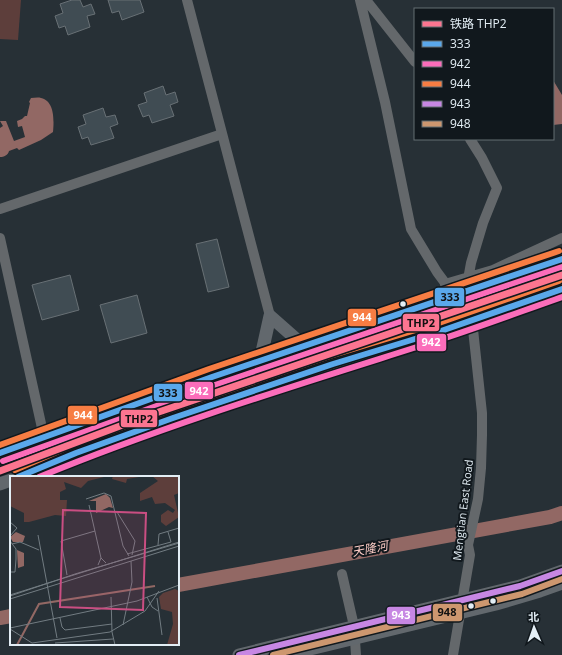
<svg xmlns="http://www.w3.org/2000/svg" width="562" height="655" viewBox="0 0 562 655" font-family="'Open Sans','Noto Sans SC',sans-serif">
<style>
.green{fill:#5d3e3b}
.water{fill:#926864}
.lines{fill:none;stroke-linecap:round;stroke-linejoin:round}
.river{stroke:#926864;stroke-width:14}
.building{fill:#404c53;stroke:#687075}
.minor{stroke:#64686b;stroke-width:10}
.major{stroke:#62686d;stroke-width:13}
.bus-1-casing{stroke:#11181d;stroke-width:9}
.bus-2-casing{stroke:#11181d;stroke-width:9}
.bus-3-casing{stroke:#11181d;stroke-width:9}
.bus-4-casing{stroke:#11181d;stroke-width:9}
.bus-5-casing{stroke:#11181d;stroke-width:9}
.bus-1{stroke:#5aa8eb;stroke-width:6}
.bus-2{stroke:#fb6dba;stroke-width:6}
.bus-3{stroke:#f77d43;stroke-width:6}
.bus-4{stroke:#c787e3;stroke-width:6}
.bus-5{stroke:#cd976f;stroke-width:6}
.rail-1-casing{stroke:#11181d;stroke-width:10}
.rail-1{stroke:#fc7590;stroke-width:7}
.bus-dot{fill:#e3eef5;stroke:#11181d;stroke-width:1.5}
.labels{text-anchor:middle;stroke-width:4;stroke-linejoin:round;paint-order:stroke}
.street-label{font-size:11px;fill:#e3eef5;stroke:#11181d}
.water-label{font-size:12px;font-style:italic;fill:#fbcbc5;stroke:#11181d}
.inset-river{fill:none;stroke:#926864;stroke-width:2}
.inset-road{fill:none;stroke:#727c82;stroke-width:1}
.view{fill:#ca4e82;fill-opacity:0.15;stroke:#ca4e82;stroke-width:2}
.inset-edge{fill:none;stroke:#e3eef5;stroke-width:2}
.line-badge{stroke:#11181d;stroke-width:1.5}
.badge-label{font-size:11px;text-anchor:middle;font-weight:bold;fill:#fff}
.pale-badge-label{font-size:11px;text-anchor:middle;font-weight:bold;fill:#111}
</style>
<rect width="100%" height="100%" fill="#273036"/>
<path class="green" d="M0 0H21L18 40 0 39Z"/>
<path class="water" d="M553 80 562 95V124L553 125Z
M31 98C34 98 38 97 41 98 55 101 54 121 53 132L41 140 19 150 17 148 9 151C8 155 4 157 0 157V128L3 126 0 121H6L14 141 25 137 22 126 18 127 17 121 22 119 25 116H27L30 103 29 102Z"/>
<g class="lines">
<path class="river" d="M178 585 550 517 562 513
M0 618 11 616"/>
</g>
<path class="building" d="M72 0H80L83 7 91 4 95 14 87 16 90 27 68 35 65 26 59 28 55 16 63 13 60 4Z
M108 0H140L144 12 122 20 119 11 112 13Z
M163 86 166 95 175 92 178 102 170 105 174 116 152 123 149 115 143 117 138 105 147 102 144 93Z
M103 108 106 117 115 115 118 124 110 127 114 138 91 145 88 137 82 139 78 127 86 124 83 115Z
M217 239 229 287 208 292 196 244Z
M70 275 79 310 42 320 32 285Z
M137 295 147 333 111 343 100 305Z"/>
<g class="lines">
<path class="minor" d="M187 0 270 316
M360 0 385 102 411 229 437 272 454 295
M366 0 415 62
M470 139 482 158 497 188 483 223 471 263 469 274 475 289
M0 209 222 134
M0 238 42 428 45 436
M445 284 493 270 562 238
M342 574 354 626 356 655
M453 655 470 555 468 545 478 499 481 468 482 435V413L472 320"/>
<path class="major" d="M270 316 304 346
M252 364 262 352 270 316
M0 453 212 377 562 259
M18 477 76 453 173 418 333 364 441 331 562 289
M0 484 11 480
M239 655 520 586 562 571
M285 655 496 604 540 591 562 583"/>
<g class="bus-1-casing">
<path id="bus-1" d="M0 453 212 377 562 259
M18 477 76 453 173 418 333 364 441 331 562 289"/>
</g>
<g class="bus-2-casing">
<path id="bus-2" d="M3 461 215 385 562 267
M39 477C170 423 307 382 442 339 482 326 522 311 562 297"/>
</g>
<g class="bus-3-casing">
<path id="bus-3" d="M0 445 209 369 559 251
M15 470 73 445 170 410 330 356 439 323 559 281"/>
</g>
<g class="bus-4-casing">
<path id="bus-4" d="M239 655 520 586 562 571"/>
</g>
<g class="bus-5-casing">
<path id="bus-5" d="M273 655 522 594 562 579"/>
</g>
<use href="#bus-1" class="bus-1"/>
<use href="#bus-2" class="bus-2"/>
<use href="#bus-3" class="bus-3"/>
<use href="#bus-4" class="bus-4"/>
<use href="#bus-5" class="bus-5"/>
<g class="rail-1-casing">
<path id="rail-1" d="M0 471 144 417 562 275"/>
</g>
<use href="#rail-1" class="rail-1"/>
</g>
<g class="bus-dot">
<circle cx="403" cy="304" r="3.5"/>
<circle cx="493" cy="601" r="3.5"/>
<circle cx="471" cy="606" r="3.5"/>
</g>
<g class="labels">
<g class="street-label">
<text transform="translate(463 510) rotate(-83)" y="4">Mengtian East Road</text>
</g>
<g class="water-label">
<text transform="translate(370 549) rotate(-11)" y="4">天隆河</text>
</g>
</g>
<g transform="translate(10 476)">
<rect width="169" height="169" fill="#273036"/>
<path d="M0 0H98L78 5 71 12 54 6 56 13 50 16V24H57L56 40 45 39 19 46H14V37L0 30ZM103 0H135L117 3 116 7 102 3ZM142 0H169V17L164 19 169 41 156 50 151 46V39L158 34 163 37 165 34 155 27 145 28 142 21 130 25V17L148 5ZM165 113 169 115V169H157L163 148 162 136 151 133 149 121 153 117Z" fill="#5d3e3b"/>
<path d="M96 18 100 22 103 32 99 31 86 37V25H79ZM6 56 15 60 13 66H3L0 61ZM7 74 14 77V90L8 92Z" fill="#926864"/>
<path class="inset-river" d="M7 169 29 128 145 110"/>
<path class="inset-road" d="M76 23 94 17 101 20 113 70 119 80M79 29 91 82M107 36 125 65 122 79M0 46 7 52 0 60M28 59 47 162M0 65 6 73V83L5 96H0M2 68 10 66 29 74M148 69 149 58 169 52M117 78 161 66 158 56M88 89 91 82 96 87M57 99 51 65 85 55M0 119 169 66M0 120 65 98 169 67M101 121 102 156 105 169M137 121 142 131 148 135M147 122 152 159M0 123 169 70M50 142 52 151 55 154 102 148M113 149 122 106 121 85M0 152 127 125 169 109M0 153 22 167 100 156 135 135 149 115M45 167 103 163"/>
<path class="view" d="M53 34 136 37 133 134 50 131Z"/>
<rect width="169" height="169" class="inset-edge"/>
</g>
<g class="line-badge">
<rect x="434" y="287" width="31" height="20" rx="4" fill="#5aa8eb"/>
<rect x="347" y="308" width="30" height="19" rx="4" fill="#f77d43"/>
<rect x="402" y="313" width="38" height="19" rx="4" fill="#fc7590"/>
<rect x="416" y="333" width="31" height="19" rx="4" fill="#fb6dba"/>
<rect x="184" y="381" width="30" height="19" rx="4" fill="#fb6dba"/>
<rect x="153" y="383" width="30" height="19" rx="4" fill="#5aa8eb"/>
<rect x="67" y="405" width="31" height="20" rx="4" fill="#f77d43"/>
<rect x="120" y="409" width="38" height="19" rx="4" fill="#fc7590"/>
<rect x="432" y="603" width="31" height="19" rx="4" fill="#cd976f"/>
<rect x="386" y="606" width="30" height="19" rx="4" fill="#c787e3"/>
</g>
<g class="badge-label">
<text x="362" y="321">944</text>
<text x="431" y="346">942</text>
<text x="199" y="395">942</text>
<text x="83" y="419">944</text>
<text x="401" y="619">943</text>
</g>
<g class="pale-badge-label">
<text x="450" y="301">333</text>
<text x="421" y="327">THP2</text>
<text x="168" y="397">333</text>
<text x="139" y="423">THP2</text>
<text x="447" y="616">948</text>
</g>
<rect x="414" y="8" width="140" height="132" fill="#11181d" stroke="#656e73"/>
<rect x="422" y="21" width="20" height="6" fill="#fc7590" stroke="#656e73"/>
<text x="450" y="28" font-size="12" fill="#e3eef5">铁路 THP2</text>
<rect x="422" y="41" width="20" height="6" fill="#5aa8eb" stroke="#656e73"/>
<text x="450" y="48" font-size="12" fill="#e3eef5">333</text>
<rect x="422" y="61" width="20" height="6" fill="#fb6dba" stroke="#656e73"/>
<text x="450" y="68" font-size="12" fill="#e3eef5">942</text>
<rect x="422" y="81" width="20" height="6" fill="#f77d43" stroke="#656e73"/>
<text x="450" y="88" font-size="12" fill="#e3eef5">944</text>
<rect x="422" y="101" width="20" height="6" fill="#c787e3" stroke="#656e73"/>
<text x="450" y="108" font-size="12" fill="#e3eef5">943</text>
<rect x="422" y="121" width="20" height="6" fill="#cd976f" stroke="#656e73"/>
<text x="450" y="128" font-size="12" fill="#e3eef5">948</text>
<g transform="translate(534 627) rotate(358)" stroke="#11181d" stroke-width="3" paint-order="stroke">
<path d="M0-3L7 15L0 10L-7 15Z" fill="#e3eef5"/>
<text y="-6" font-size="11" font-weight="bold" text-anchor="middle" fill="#e3eef5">北</text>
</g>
</svg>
